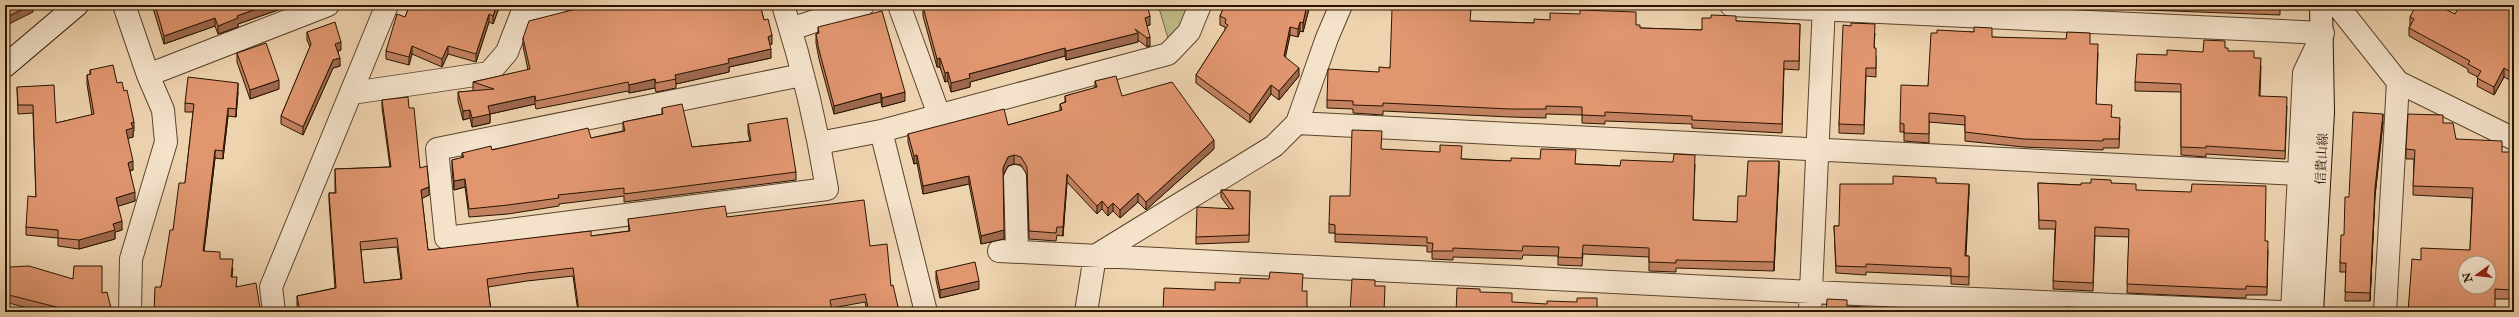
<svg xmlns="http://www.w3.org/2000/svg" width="2519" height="317" viewBox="0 0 2519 317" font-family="'IM FELL Double Pica','Noto Serif JP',serif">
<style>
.green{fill:#bebb87;stroke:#746844}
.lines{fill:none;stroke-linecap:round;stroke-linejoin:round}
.street-casing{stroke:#5a442c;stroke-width:24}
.secondary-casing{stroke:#291400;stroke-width:24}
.street{stroke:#f4e2cb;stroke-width:22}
.secondary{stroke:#f4e2cb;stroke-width:22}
.wall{fill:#c28160;stroke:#291400;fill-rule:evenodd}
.shaded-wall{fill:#9e694e;stroke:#291400}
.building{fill:#e19670;stroke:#291400;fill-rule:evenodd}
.labels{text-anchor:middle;stroke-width:4;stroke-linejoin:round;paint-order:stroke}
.street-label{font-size:13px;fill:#291400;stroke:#f4e2cb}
</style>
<rect width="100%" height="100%" fill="#eed3af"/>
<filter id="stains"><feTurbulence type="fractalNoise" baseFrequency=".005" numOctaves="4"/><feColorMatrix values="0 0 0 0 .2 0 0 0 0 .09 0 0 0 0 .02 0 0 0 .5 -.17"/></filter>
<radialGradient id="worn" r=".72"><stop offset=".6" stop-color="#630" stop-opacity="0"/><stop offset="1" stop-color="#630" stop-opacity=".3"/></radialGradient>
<path class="green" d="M1158 5H1193C1187 18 1182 32 1168 38Z"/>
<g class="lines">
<g class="street-casing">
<path id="street" d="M124 5 148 75 163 110 166 142 131 259 130 312
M783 5C802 65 817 127 827 189L446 238 437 149 802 75
M899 5 939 115
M1731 5 2323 33 2304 73 2292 312
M2337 5 2398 82 2514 139
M522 12 557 5
M791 29 863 5
M148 75 328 5
M352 93 489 73 507 52 525 5
M1297 123 2299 174
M881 131 926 312
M819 143 881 131 1168 54 1189 32 1200 5
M1015 176 1017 250
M999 251 1811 292 2281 312
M274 312 271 287 387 5
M1086 312 1095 256 1274 146 1297 123 1327 38 1341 5
M1810 312 1824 5
M2385 312 2398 82"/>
</g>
<g class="secondary-casing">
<path id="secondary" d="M5 66 77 5
M2312 312 2323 112 2321 5"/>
</g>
<use href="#street" class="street"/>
<use href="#secondary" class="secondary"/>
</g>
<path class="wall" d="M152 5H292L238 24V27L218 34 215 26 164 44Z
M410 5H500L493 24 489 22 476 62 448 54 442 67 412 54 409 65 386 59V51L405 17Z
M573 5H760L764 20 772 44 769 45 771 58 729 67V72L676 84V88L656 92 655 88 629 93 628 91 536 109 535 104 490 114V123L472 127 470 118 463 120 458 101V92L473 91V82L528 70 523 46V38L574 10Z
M928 5H1147L1150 25 1147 26 1150 46 1147 47 1138 40V42L1066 60 1065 56 970 82V87L951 92 948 81 945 82 940 67H937L923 16V7L929 6Z
M1225 5H1310L1303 32 1300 31 1298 37 1290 35 1285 57 1299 76 1279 100 1271 94 1250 123 1196 83V75L1225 30V27L1220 25V16Z
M2119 5H2280V15L2119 9Z
M2394 5H2403L2401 9Z
M2514 5V82L2504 77 2494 95 2477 86 2478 77 2468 72V69L2409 36V28L2410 26V17L2455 14Z
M1425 7 1470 21 1534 23 1636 25 1640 28 1702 30 1736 21 1800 24 1799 70 1784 69 1782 133 1692 128V124L1605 121V124L1582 123V115L1546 114V118L1510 117 1383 111V115L1353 113V109L1327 108V100L1379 72 1390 68 1398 10Z
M1851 26 1875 33 1874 48 1876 57V77L1866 76 1864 134 1839 133V124Z
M818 27 905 101 882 107 881 102 834 114 819 59 816 43V34L818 33Z
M307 32 341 50 338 51 340 66 333 68 303 135 281 124V116L310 47 307 40Z
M1974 32 1992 37 2090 44 2098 53 2096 104 2112 117 2120 126 2119 148H2103V150L2023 147 1965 141V125L1929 122V143L1904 141V132H1900V123L1928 86 1937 33Z
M2225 48 2228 51 2254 58 2261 66 2260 96 2287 106 2285 159 2206 154V157L2181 155V92L2135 91V82L2203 52Z
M237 53 279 89 250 99 237 62Z
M90 70 117 83 134 131H133V137L127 138 133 170 130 171 135 201 118 206 122 230 115 232V239L79 249 58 246V238L26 235V227L36 197 33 113 18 114 17 87 56 123 92 115 87 84V75L90 74Z
M1095 81 1214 149 1147 209 1146 210 1138 202 1120 218 1113 211 1108 216 1102 209 1097 214 1067 182 1063 236 1057 235 1056 241 1029 239 1027 175 1021 165 1014 164 1008 166 1003 176 1004 239 981 244 969 184 923 194 917 163 914 164 908 142V134L1008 125 1060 111V104L1065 102V96L1095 88Z
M238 92 236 117 228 116 223 159 215 158 204 251 220 259 233 268 232 277 237 287 260 308V312H154L161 287 173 230 185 183 193 112H185V103Z
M382 100 409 108 420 168 429 195 422 198 428 250 591 236 629 231 628 219 727 217 870 246 891 286 899 312H867L865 302 832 308V312H578L573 276 527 281 488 287 491 312H298L297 304V296L335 288 329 201V193H335V169L390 167 382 108ZM397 247 401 279 364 283 361 250Z
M662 108 692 147 750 141 748 133V124L796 172V180L624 202V196L559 204V206L508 214 469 217 465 187 454 190 452 169V160L462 158V153L492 150 591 138 623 131V122L662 114Z
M2383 122 2375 196 2370 301H2345L2346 272H2340V263L2344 235Z
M2456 139 2502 152 2514 228V263H2512L2511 299H2495L2421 260 2470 250 2472 198 2413 195 2414 159H2406V149Z
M1382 150 1462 159 1620 166 1695 164 1693 220 1737 222 1746 196 1779 170 1774 271 1676 268V272L1649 271V257L1583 254 1582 266 1558 265V256L1523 255 1522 259 1453 257V260L1432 259V252H1427V246L1335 242V233H1329V224L1350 196Z
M1936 183 1969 192 1966 256H1969V285L1951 284V276L1866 272V275L1836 273 1834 226H1839L1893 184Z
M2038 183 2081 185 2091 183H2111L2136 190 2265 241 2268 250 2267 295H2246V298H2237L2127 293 2129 237 2095 236 2093 291 2053 289 2055 229H2039Z
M1221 190 1250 191 1249 242 1196 244V237L1229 208 1221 197Z
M936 271 979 289 940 298 936 280Z
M5 288 102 293 112 312H43L5 302Z"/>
<path class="shaded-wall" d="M31 5H33V12L5 26V18Z
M267 5H292L238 24V27L218 34V26L237 16Z
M497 5H500L493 24V16Z
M1307 5H1310L1303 32V23Z
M489 14V22L476 62V54Z
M1150 16V25L1145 26V18Z
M215 18V26L164 44V36Z
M1300 22V31L1298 37V29Z
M1290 27V35L1284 64V56Z
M1138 33V42L1066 60V51Z
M772 35V44L768 45V37Z
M1150 37V46L1147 47V38Z
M341 42V50L335 52V44Z
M412 46V54L409 65V57Z
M448 46V54L442 67V59Z
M1065 48V56L970 82V87L951 92V83L969 74Z
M771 49V58L729 67V72L676 84 675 75 728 59Z
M340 58V66L333 68 303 135V127L333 60Z
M940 58V67H937V59Z
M1299 68V76L1279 100V91Z
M2504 68V77L2494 95V87Z
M948 72V81L945 82V73Z
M655 79V88L629 93V85Z
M279 80V89L250 99V90Z
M238 83V92L236 117V109Z
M1271 85V94L1250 123V115Z
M905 92V101L882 107V98Z
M881 93V102L834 114V106Z
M535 96V104L490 114V123L472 127V118L488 106Z
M228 108V116L223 159V151Z
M470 110V118L463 120V111Z
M2383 114V122L2375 196 2370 301 2375 188Z
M134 122V131H133V137L126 139V130L131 123Z
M1214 140V149L1146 210V202Z
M215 150V158L203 260V251Z
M917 155V163L914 164V156Z
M1014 155V164L1008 166 1003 176V168L1008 157Z
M133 161V170L128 171V163Z
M1779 161V170L1774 271V262Z
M1067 174V182L1063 236V227Z
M969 176V184L923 194V186Z
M465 179V187L454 190V181Z
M1969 184V192L1965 263V256Z
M429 187V195L421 199V190Z
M135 192V201L116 207V198Z
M1138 193V202L1120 218V210Z
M1102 201V209L1097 214V206Z
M1113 203V211L1108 216V208Z
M122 221V230L115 232V239L79 249V240L113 224Z
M1004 230V239L981 244V236Z
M979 281V289L940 298V290Z"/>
<path class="building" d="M8 5H31L5 18V7H9Z
M155 5H267L237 16 238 18 218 26 215 18 164 36Z
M410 5H497L493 16 489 14 476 54 448 46 442 59 412 46 409 57 386 51 397 14 405 17Z
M575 5H760L764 20 768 19 772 35 768 37 771 49 728 59 729 63 675 75 676 79 656 83 655 79 629 85 628 82 536 101 535 96 488 106 490 114 472 118 470 110 463 111 458 92 494 89 473 82 530 69 523 38 529 21 576 9Z
M931 5H1147L1150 16 1145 18 1150 37 1147 38 1135 29 1138 33 1066 51 1065 48 969 74 970 78 951 83 948 72 945 73 940 58 937 59 923 7Z
M1225 5H1307L1303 23 1300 22 1298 29 1290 27 1284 56 1299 68 1279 91 1271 85 1250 115 1196 75 1228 25 1225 23 1226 19 1220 16Z
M1398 5H1425V7L1471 9 1470 21 1534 23V19L1550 20V13L1580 14V10L1636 12V25H1640V28L1702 30V18H1711V15L1736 16V21L1800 24 1799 61H1784L1782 124 1692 120V116L1605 112V116L1582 115V107L1546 106V109H1510L1383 103V106L1353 105V101L1327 100 1328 69 1379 72V67L1390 68 1392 9 1398 10Z
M2242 5H2280V6Z
M2416 5H2437L2455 14 2460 5H2514V74L2504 68 2494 87 2477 78 2481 71 2468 64 2470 61 2409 28 2414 19 2410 17Z
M882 11 905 92 882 98 881 93 834 106 819 50 816 34 819 33 818 27Z
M335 22 341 42 335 44 340 58 333 60 303 127 281 116 311 44 307 32Z
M1851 23 1875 24 1874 48H1876V68H1866L1864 125 1839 124 1843 25 1851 26Z
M1974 27 1992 28V37L2066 39 2067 32 2090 33V44H2098L2096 104 2112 105 2111 117 2120 118 2119 139H2103V141L2023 139 1965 132V116L1929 113V134L1904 133V124L1900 123 1901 85 1928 86 1931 33H1937V30L1974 32Z
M2204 40 2225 41V48H2228V51H2254V58H2261L2259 96 2287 97 2285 151 2206 146V148L2181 147V84L2135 82 2137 54 2167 55V50L2203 52Z
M266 43 279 80 250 90 237 53Z
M113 65 117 83 122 82 124 91 127 90 134 122 131 123 133 128 126 130 133 161 128 163 135 192 116 198 122 221 113 224 115 230 79 240 58 238V230L26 227 28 196 36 197 33 105H18L17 87 54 85 56 123 94 114 87 75 91 74 90 70Z
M1116 76 1122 96 1172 82 1214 140 1146 202 1138 193 1120 210 1113 203 1108 208 1102 201 1097 206 1067 174 1063 227H1057L1056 233 1029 231 1027 167 1021 157 1014 155 1008 157 1003 168 1004 230 981 236 969 176 923 186 917 155 914 156 908 134 1004 109 1008 125 1062 110 1060 104 1066 102 1065 96 1097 87 1095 81Z
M188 77 238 83 236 109 228 108 223 151 215 150 203 251 220 252V259H233L231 277H237L236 287 256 283 260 308 240 312H154L155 287H161L170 230H173L179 183H185L194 104 185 103Z
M408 97 409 108H414L420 168 427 166 429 187 421 190 428 250 591 231V236L630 231 628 219 725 206 727 217 864 200 870 246 887 244 891 286 893 285 899 311 894 312H869L865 294 830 300 832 312H579L573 268 527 273 487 279 491 312H300L297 296 336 288 329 193H336L335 169 391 167 382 100ZM397 238 402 279 364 283 360 242Z
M682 104 692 147 751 141 748 124 787 118 796 172 624 194V188L558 195 559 198 508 205 469 209 465 179 454 181 452 160 464 157 462 153 491 146 492 150 588 128 591 138 625 131 623 122 663 114 662 108Z
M2353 112 2383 114 2375 188 2370 293 2345 292 2346 263H2340L2341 235H2344L2345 197H2349Z
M2408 114 2443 115V123H2453L2456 139 2502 141V152H2514V210L2513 228H2514V254H2512L2511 290 2495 289V312H2408L2412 259 2421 260V248L2470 250 2473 188 2413 186 2415 150 2406 149ZM2465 263H2489V287H2465Z
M1352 130 1382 131 1381 149 1440 152V145L1462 146 1461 159 1511 161V158L1540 159 1541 149 1576 150 1575 164 1620 166 1621 160 1673 162 1674 154 1695 155 1693 220 1737 222 1738 196H1746L1748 161H1779L1774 262 1676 260V263L1649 262V248L1583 245 1582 258 1558 257 1559 247 1523 246 1522 251 1453 248V251H1432L1433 243H1427V237L1335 234V225L1329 224 1330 196H1350Z
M1893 176 1936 178V183L1969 184 1965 256H1969V277L1951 276V268L1866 264V267L1836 266 1834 226H1839L1840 184H1893Z
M2091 179 2111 180V183L2136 184V190L2191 192 2192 184 2266 186 2265 241H2268L2267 287 2246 286V289H2237L2127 284 2129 229 2095 227 2093 283 2053 281 2056 221 2039 220 2038 183 2081 185V183H2091Z
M1221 190 1250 191 1249 235 1196 237 1197 207 1234 209Z
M975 262 979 281 940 290 936 271Z
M29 266 73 279 74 266H102V293L107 292 112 312H76L5 294V288L10 267Z
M1270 272 1303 274 1302 291H1307V312H1163L1164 288 1215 290V282L1240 283V278L1269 279Z
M1352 279 1375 280V286H1385L1384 312H1350Z
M1457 288 1480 289V292L1512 293V302L1547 304V301L1577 302V298H1597V312H1456Z
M1827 299 1847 300V306L1878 308V312H1826Z
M2065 307 2092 308V312H2065Z
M1980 311 2000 312H1980Z"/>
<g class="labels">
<g class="street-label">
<text transform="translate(2321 159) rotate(-87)" y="5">信貴山線</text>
</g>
</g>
<rect width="2519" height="317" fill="none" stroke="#eed3af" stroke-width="20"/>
<rect x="6" y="6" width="2507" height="305" fill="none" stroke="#291400" stroke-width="2"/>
<rect x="10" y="10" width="2499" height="297" fill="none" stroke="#291400"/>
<g transform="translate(2477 275) rotate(255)"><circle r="19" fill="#f4e2cb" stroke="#a3907a"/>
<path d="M0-3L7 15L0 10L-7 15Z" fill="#8f2418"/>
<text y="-6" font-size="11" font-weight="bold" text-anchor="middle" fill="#291400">N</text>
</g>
<rect width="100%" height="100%" filter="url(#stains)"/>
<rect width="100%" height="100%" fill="url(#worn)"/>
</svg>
